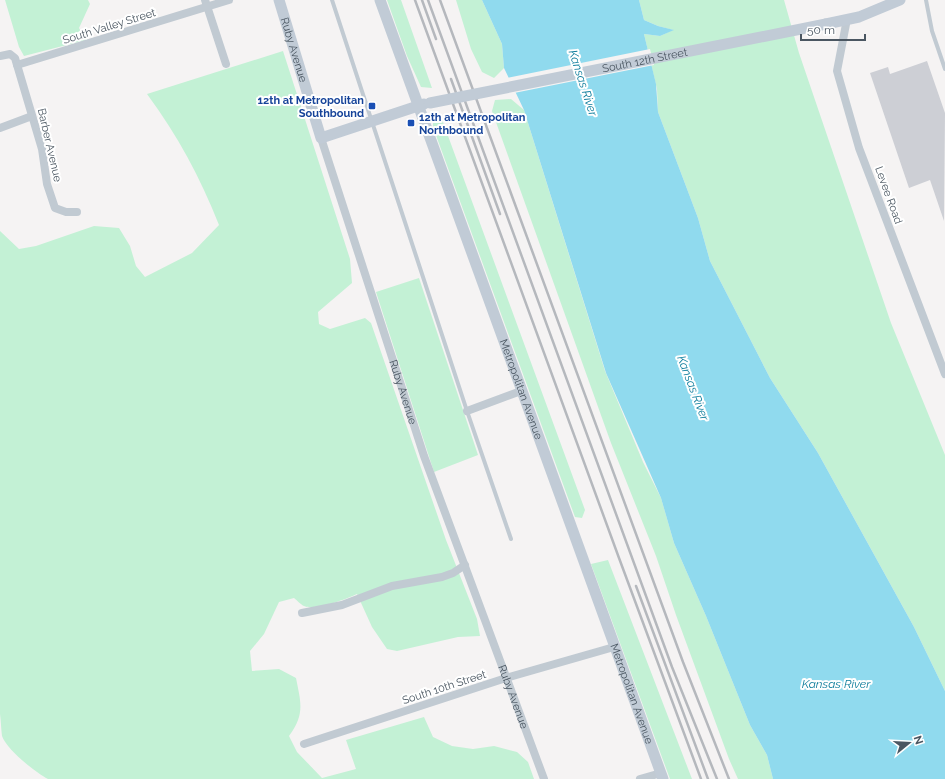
<svg xmlns="http://www.w3.org/2000/svg" width="945" height="779" viewBox="0 0 945 779" font-family="Raleway,sans-serif">
<style>
.green{fill:#c3f1d5}
.water{fill:#90daee}
.pier{fill:#f5f3f3}
.building{fill:#cdcfd5}
.lines{fill:none;stroke-linecap:round;stroke-linejoin:round}
.lane{stroke:#c1cad2;stroke-width:4}
.street{stroke:#c1cad2;stroke-width:8}
.secondary{stroke:#c1cbd6;stroke-width:11}
.rail{stroke:#b5b8bd;stroke-width:2.5}
.secondary-bridge{stroke:#c1cbd6;stroke-width:11}
.transit-dot{fill:#1a4fb4;stroke:#fff;stroke-width:1.5}
.labels{text-anchor:middle;stroke-width:4;stroke-linejoin:round;paint-order:stroke}
.street-label{font-size:11px;fill:#4a5661;stroke:#fff}
.transit-label{font-size:11px;font-weight:bold;fill:#164399;stroke:#fff;text-anchor:end}
.water-label{font-size:12px;font-style:italic;fill:#0c7c9b;stroke:#fff}
</style>
<rect width="100%" height="100%" fill="#f5f3f3"/>
<path class="green" d="M5 0H88L90 4 79 28 86 40 24 56 19 47Z
M387 0H401L432 88 421 87 407 56Z
M456 0H482L502 44 504 68 494 78 482 72 471 49Z
M639 0H784L799 53 891 323 945 455V691L914 627 818 453 770 378 710 261 698 218 658 112 657 89 644 34 660 36 673 30 658 26 644 20Z
M283 51 350 259 352 283 318 312 319 324 330 329 365 318 371 323 446 540 477 619 480 636 458 637 397 651 387 649 372 627 357 594C347 599 314 611 304 606 301 605 297 600 294 598L279 602 264 634 250 651 252 671 279 669 296 678C301 703 305 714 289 736L297 752 322 778 356 769 346 740 424 717 433 737 452 746 473 749 494 746 517 752 528 762 534 779H48C35 772 7 750 2 736 1 729 1 721 0 714V231L19 249 36 246 94 226 119 228 130 246 136 266 145 277 192 253 219 225C200 177 178 136 147 94Z
M511 99 524 110 605 371 643 462 661 498 674 543 706 616 750 725 767 755 773 779H738L729 759 676 615 656 556 611 443 492 111 495 100Z
M433 114H440L585 510 582 518 575 517 433 127Z
M419 278 478 455 434 472 376 292Z
M608 560 692 779H670L591 564Z"/>
<path class="water" d="M482 0H639L644 20 658 26 674 30 660 36 644 34 656 84 658 112 698 218 710 261 770 378 818 453 914 627 945 691V779H773L767 755 750 725 706 616 674 543 661 498 606 373 524 110 504 68 502 44Z"/>
<path class="pier" d="M650 49 654 65 514 93 507 78Z"/>
<path class="building" d="M927 61 945 113 944 221 930 180 909 188 870 73 888 67 890 74Z"/>
<g class="lines">
<path class="lane" d="M332 0 467 411 511 539
M926 0 932 31 945 69"/>
<g class="street">
<path d="M205 0 226 64"/>
<path d="M847 19 837 71 859 148 945 374"/>
<path d="M0 56 10 54 15 58 42 149 47 184 55 208 66 212H77"/>
<path d="M17 65 229 0"/>
<path d="M0 128 32 116"/>
<path id="s1" d="M321 138 424 456 544 779"/>
<path d="M467 411 521 391"/>
<path d="M302 613 342 605 392 586 442 577 453 573 465 565"/>
<path d="M304 744 506 678 614 647"/>
<path d="M640 779 661 773"/>
</g>
<g class="secondary">
<path id="s2" d="M279 0 321 138 424 104"/>
<path id="s3" d="M380 0 663 779"/>
<path d="M826 24 859 17 900 0"/>
</g>
<path class="rail" d="M415 0 619 558 701 779
M422 0 436 39
M428 0 672 667 717 779
M440 0 683 662 729 779
M451 79 500 214
M636 586 708 779"/>
<path class="secondary-bridge" id="s4" d="M430 103 826 24"/>
</g>
<g class="transit-dot">
<rect x="368" y="102" width="8" height="8" rx="2"/>
<rect x="407" y="119" width="8" height="8" rx="2"/>
</g>
<g class="labels">
<g class="street-label">
<text transform="translate(109 26) rotate(-17)" y="4">South Valley Street</text>
<text dy="4" stroke="none"><textPath href="#s2" startOffset="52">Ruby Avenue</textPath></text>
<text dy="4" stroke="none"><textPath href="#s4" startOffset="219">South 12th Street</textPath></text>
<text transform="translate(50 145) rotate(77)" y="4">Barber Avenue</text>
<text transform="translate(889 195) rotate(70)" y="4">Levee Road</text>
<text dy="4" stroke="none"><textPath href="#s3" startOffset="414">Metropolitan Avenue</textPath></text>
<text dy="4" stroke="none"><textPath href="#s1" startOffset="267">Ruby Avenue</textPath></text>
<text transform="translate(444 687) rotate(-18)" y="4">South 10th Street</text>
<text dy="4" stroke="none"><textPath href="#s3" startOffset="738">Metropolitan Avenue</textPath></text>
<text dy="4" stroke="none"><textPath href="#s1" startOffset="591">Ruby Avenue</textPath></text>
</g>
<g class="transit-label">
<text x="364" y="104">12th at Metropolitan<tspan x="364" dy="13">Southbound</tspan></text>
<text x="419" y="121" text-anchor="start">12th at Metropolitan<tspan x="419" dy="13">Northbound</tspan></text>
</g>
<g class="water-label">
<text transform="translate(583 83) rotate(72)" y="4">Kansas River</text>
<text transform="translate(693 388) rotate(69)" y="4">Kansas River</text>
<text x="836" y="688">Kansas River</text>
</g>
</g>
<g transform="translate(909 743) rotate(72)" stroke="#ffffff" stroke-width="3" paint-order="stroke">
<path d="M0-3L7 15L0 10L-7 15Z" fill="#4a5661"/>
<text y="-6" font-size="11" font-weight="bold" text-anchor="middle" fill="#4a5661">N</text>
</g>
<path d="M801 34v6h64v-6" fill="none" stroke="#4a5661" stroke-width="2"/>
<text x="807" y="34" font-size="12" fill="#4a5661" stroke="#ffffff" stroke-width="3" paint-order="stroke">50 m</text>
</svg>
